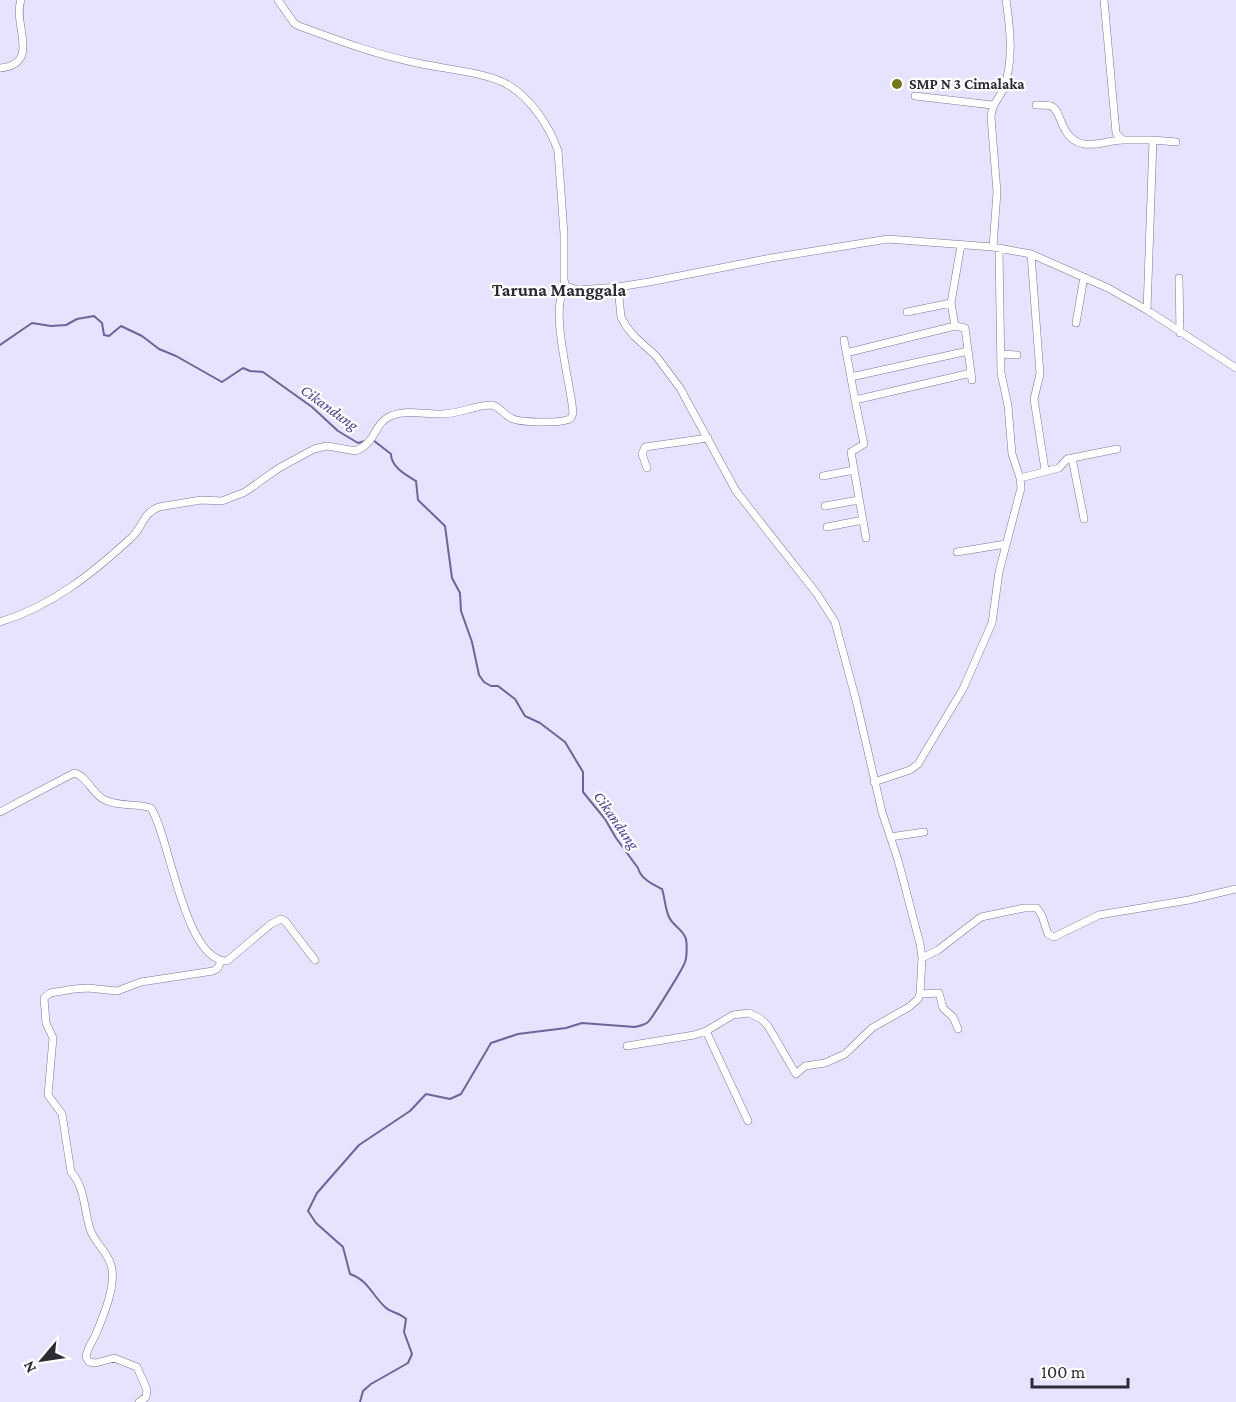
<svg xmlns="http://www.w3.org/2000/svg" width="1236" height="1402" viewBox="0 0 1236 1402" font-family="'Crimson Pro',serif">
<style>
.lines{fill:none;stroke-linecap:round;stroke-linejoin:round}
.stream{stroke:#6d6599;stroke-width:2}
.minor-casing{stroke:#7a7890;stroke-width:8}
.minor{stroke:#fff;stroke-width:7}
.poi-dot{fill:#75751b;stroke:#fff;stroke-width:2}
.labels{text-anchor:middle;stroke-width:4.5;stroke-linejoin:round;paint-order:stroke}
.poi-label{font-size:15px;font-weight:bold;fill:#2d2c36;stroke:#fff;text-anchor:start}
.water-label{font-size:16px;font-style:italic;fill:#524095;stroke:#fff}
.quarter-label{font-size:18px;font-weight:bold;fill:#2d2c36;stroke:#fff}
</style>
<rect width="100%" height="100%" fill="#e5e3ff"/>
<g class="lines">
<path class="stream" d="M0 345 32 323 51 326 66 325 77 319 94 316 102 323 104 335 109 336 121 326 142 336 159 349 176 356 222 382 243 368 250 371 263 372 312 407 338 431 358 443 365 441
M360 1402 363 1391 371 1384 408 1363 412 1354 404 1332 406 1319C399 1312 391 1313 385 1307 372 1295 368 1280 350 1274L343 1247 316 1223 308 1211 317 1193 359 1145 410 1111 426 1094 450 1099 461 1094 491 1043 518 1034 566 1028 582 1023 635 1027C639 1026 645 1025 648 1022 651 1020 684 967 685 962 687 957 687 945 686 939 683 929 673 926 669 917 665 909 665 898 662 889 652 884 641 879 638 868L616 838 605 819 583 792V772L565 742 540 723 525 716 515 699 498 686H491L484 682 479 675 472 642 461 611 460 593 452 578 445 526 418 500 416 481C406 475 391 467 391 454L373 440"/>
<g class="minor-casing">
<path id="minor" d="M278 0 294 23 299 26C337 40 377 55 417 63 443 69 488 72 510 86 531 99 550 127 558 151L564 234V280L566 286 578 290 618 287 649 282 771 258 888 239 993 247 1031 254 1108 288 1147 310 1236 368
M1104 0 1116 133 1123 140H1153L1147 310
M0 68C42 64 12 24 21 0
M915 96 992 105
M1036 105C1041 105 1047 105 1051 106 1063 111 1059 139 1084 144 1097 146 1110 140 1123 140
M1153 140 1176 142
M993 247 997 192 991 117C992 102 1000 99 1004 87 1014 60 1010 27 1006 0
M1031 254 1040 374 1034 399 1045 470
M1179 278 1180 333
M618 287 621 317 626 326 634 336 656 356 680 388 736 491 817 594 835 622 856 700 882 812 898 860 920 944 922 958 920 994 918 999 909 1007 872 1028 845 1054 825 1063 805 1066 796 1074 768 1026 761 1019 749 1013 733 1015 706 1031 694 1035 627 1046
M951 303 955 326 965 328 972 380
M907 312 951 303 961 245
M1076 323 1084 277
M844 340 855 400 971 373
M846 353 955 326
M1001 354 1017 355
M851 377 968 351
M855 400 864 444 851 452 866 538
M1072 458 1084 519
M647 468 642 454 645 447 708 438
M823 476 854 470
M1020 478 1059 468 1067 459 1117 449
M825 506 859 500
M827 527 863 520
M957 552 1006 544
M0 622C52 606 93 573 132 537 144 525 142 514 159 507L201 500 222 501 245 492 279 468 314 449 327 446 356 451C377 441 374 425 387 418 403 408 424 415 442 414 459 414 475 405 492 405 500 407 503 414 511 418 520 423 557 423 567 420 572 418 571 418 573 413 571 383 548 307 566 286
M874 782 910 770 918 764 963 689 992 623 999 572 1021 488 1020 478 1012 454 1008 406 1001 373 999 248
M0 812 74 773C87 776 92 793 103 799 117 807 136 803 151 808 170 837 184 961 227 961L271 924 281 919 285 921 315 960
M890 837 924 832
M922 958 938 950 981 917 1024 908H1037L1042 916 1048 934 1054 937 1099 915 1189 900 1236 889
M920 994 939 993 943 1008 953 1017 958 1029
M706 1031 748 1121
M139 1402 146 1397 147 1390 137 1367 114 1358 96 1363 89 1362 86 1357C87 1349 91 1344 95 1336 103 1317 117 1285 111 1265 107 1251 94 1242 90 1229 84 1210 85 1187 71 1172L62 1114 48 1095 53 1038 46 1023 44 998 50 993 74 989 88 988 117 991 141 982 213 971 218 968 221 961"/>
</g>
<use href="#minor" class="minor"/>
</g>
<circle class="poi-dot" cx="897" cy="84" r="6"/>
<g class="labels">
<g class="poi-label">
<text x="909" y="89">SMP N 3 Cimalaka</text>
</g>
<g class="water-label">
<text transform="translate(330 407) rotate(36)" y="6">Cikandung</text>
<text transform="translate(617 820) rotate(55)" y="6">Cikandung</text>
</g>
<g class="quarter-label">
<text x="559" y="296">Taruna Manggala</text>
</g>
</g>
<g transform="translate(42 1360) rotate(241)" stroke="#ffffff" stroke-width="4.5" paint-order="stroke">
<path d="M0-4.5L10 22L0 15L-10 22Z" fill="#2d2c36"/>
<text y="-9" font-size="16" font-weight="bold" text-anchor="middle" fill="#2d2c36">N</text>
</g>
<path d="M1032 1378v9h96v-9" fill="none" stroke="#2d2c36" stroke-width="3"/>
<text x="1041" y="1378" font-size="18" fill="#2d2c36" stroke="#ffffff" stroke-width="4.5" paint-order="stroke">100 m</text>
</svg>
